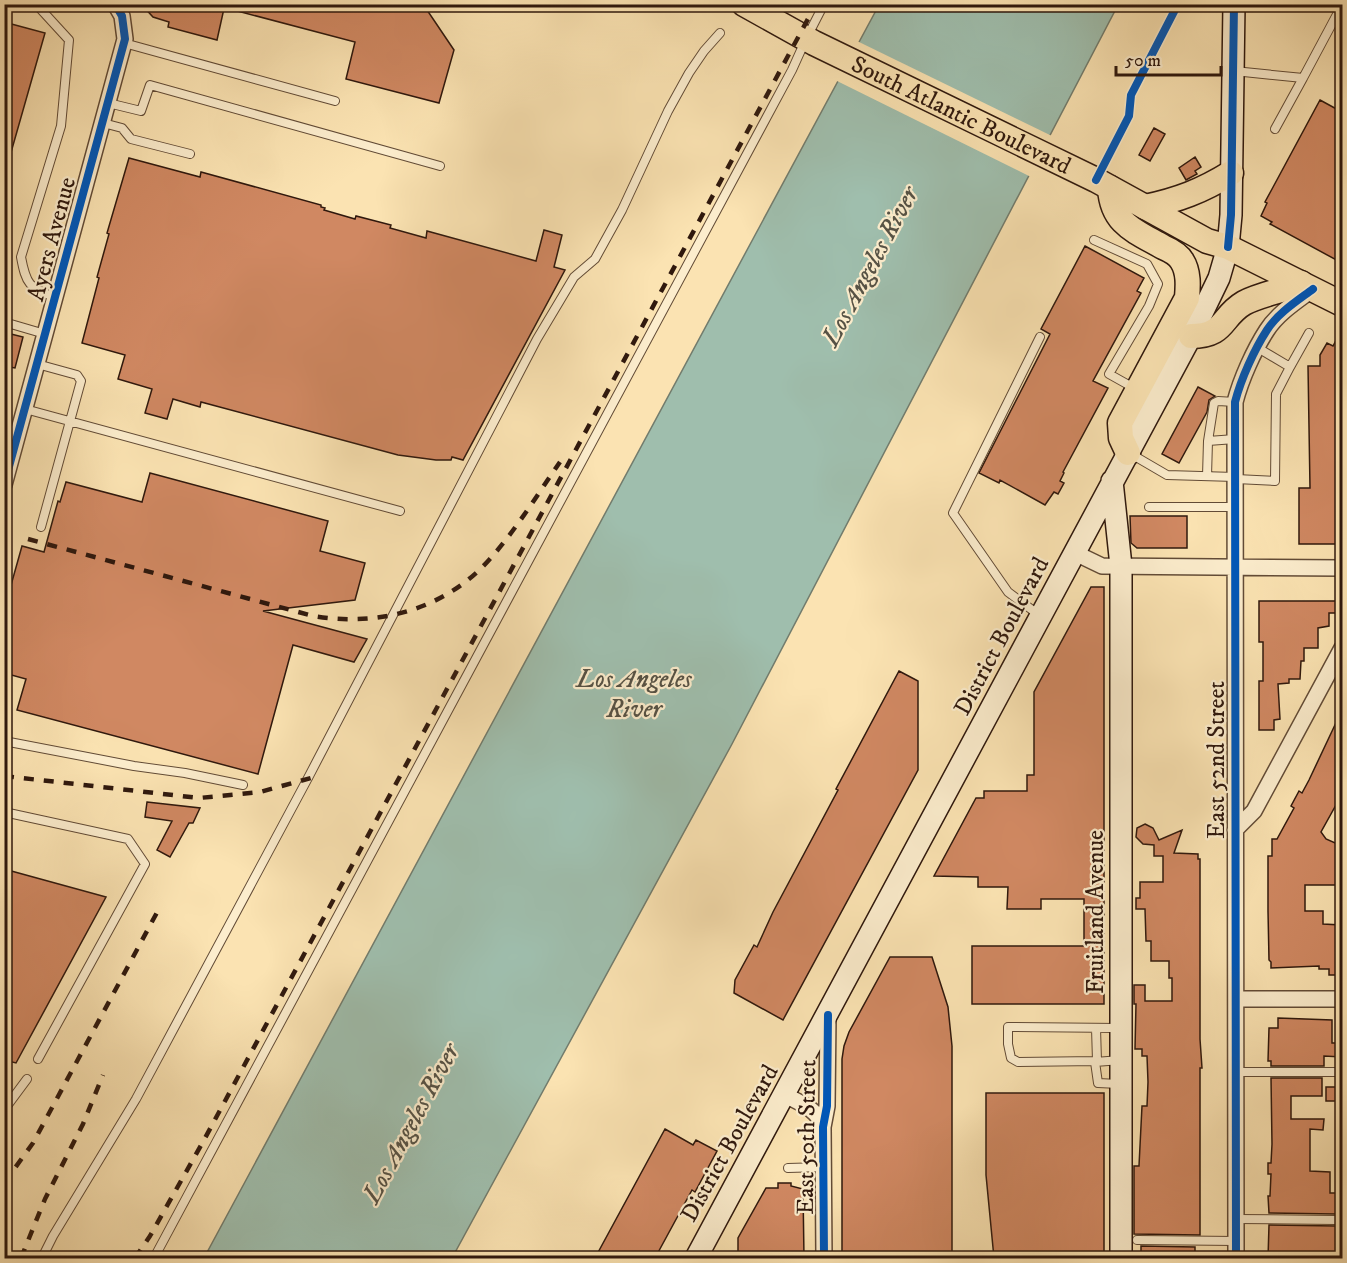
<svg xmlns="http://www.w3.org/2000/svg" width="1347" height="1263" viewBox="0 0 1347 1263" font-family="'IM FELL DW Pica',serif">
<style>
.water{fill:#9fbead;stroke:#727c6d;stroke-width:1.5}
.pier{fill:#fbe3b2}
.building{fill:#d08862;stroke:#2f180d;stroke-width:1.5}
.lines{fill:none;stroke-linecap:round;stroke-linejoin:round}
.lane-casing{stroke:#624b36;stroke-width:10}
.street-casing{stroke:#624b36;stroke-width:18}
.secondary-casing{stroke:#2f180d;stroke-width:24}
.primary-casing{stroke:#2f180d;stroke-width:27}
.lane{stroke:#fcedcd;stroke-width:8}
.street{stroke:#fcedcd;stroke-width:15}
.secondary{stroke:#fcedcd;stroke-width:21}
.primary{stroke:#fbe3b2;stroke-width:24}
.rail{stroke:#2f180d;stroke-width:4.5;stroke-dasharray:10 10;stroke-linecap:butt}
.cycleway-casing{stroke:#fcedcd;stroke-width:11}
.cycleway{stroke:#0057b8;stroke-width:8}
.labels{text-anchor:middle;stroke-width:4.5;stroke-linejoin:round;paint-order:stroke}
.street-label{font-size:24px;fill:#2f180d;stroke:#fcedcd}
.water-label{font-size:26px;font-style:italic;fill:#565245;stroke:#fcedcd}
</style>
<rect width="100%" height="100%" fill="#fbe3b2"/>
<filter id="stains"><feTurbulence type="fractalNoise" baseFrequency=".00333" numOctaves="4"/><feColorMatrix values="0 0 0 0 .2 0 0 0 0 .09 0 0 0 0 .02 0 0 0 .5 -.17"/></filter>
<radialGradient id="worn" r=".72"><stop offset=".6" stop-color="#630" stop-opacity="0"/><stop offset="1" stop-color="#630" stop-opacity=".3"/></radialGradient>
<path class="water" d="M879 5H1118L732 744 452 1258H204Z"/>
<path class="pier" d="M857 41 1052 136 1031 177 835 80Z"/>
<path class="building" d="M141 4H225L217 40 168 27 169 22 153 17Z
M227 4H423L454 50 439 103 346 79 355 42 226 8Z
M4 22 45 33 8 163H4Z
M1320 100 1342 112V263L1270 224 1272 222 1261 216 1267 203 1265 202Z
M1154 128 1165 134 1150 161 1139 155Z
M1195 157 1201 167 1195 171 1197 174 1186 180 1179 168Z
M129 158 200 177 201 172 321 205V207L325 208 324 210 355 219 356 216 391 225 390 228 426 238 427 231 536 261 544 230 562 235 554 267 565 270 463 460 452 457 451 460H436L398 455 201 402 200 407 173 399 167 419 145 413 152 389 118 379 125 355 82 343 99 278 97 277 109 234 107 233Z
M1085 246 1144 278 1137 291 1141 293 1093 381 1108 388 1063 472 1064 473 1060 481 1064 483 1058 494 1054 492 1045 505 1000 480 999 483 979 473 1050 334 1041 329Z
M1342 329V544H1299V488H1310L1308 366H1320V355L1327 343 1333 346Z
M7 333 23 337 15 368 4 366V342Z
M1198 387 1215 396 1209 400 1207 412 1179 463 1162 454Z
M150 473 328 521 320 551 365 563 355 600 263 611 367 639 354 662 293 645 258 774 17 710 26 679 4 673V610L22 546 44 552 58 501 60 502 66 482 142 502Z
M1130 516H1187V548H1137L1131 543Z
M1091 587H1104V1004H972V946H1084V899H1041V909H1007L1008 887H978V877L934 876 976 798H984V791H1027V775H1034V692Z
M1259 601H1342L1337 613H1329V626L1318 628V648H1304V661H1301L1300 679H1289V683L1278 684 1280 719 1274 720V730H1259V681H1263V642H1259Z
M899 671 918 681V770L783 1020 734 993 735 980 754 945 757 947 773 912 838 790 836 789Z
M1342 710V808L1336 805 1321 832 1326 839 1342 846V885H1305V911H1323V924L1341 925 1342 975H1329V969H1319V966L1271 968V962L1269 960 1268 911V856H1272V839H1277L1294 808 1291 806 1299 791 1302 793 1309 780Z
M147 802 200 808 193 823H189L170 857 157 850 172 821 145 817Z
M1145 824 1153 828 1159 840 1182 830 1174 853 1198 854V859H1200V1039L1202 1068H1200V1235L1134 1234V1166H1139L1142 1106H1147L1148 1082 1147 1056H1142V1049H1135L1136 1004H1134V985H1145V1001H1172V978H1169V961H1151V941H1146L1145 909H1136V898H1140V882H1163V856H1154V845L1143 844 1136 837 1137 828Z
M4 869 106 897 16 1063 4 1060Z
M890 957H932L948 1007 952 1046V1258H842V1059L844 1046 849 1032Z
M1278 1018 1332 1020V1043H1342V1057L1324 1056V1066H1271V1061H1268L1269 1028H1278Z
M1271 1078H1322V1096H1291V1119H1324L1323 1130 1310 1129V1171L1330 1172V1193H1342V1258H1268L1269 1225 1336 1226 1342 1221 1341 1217 1336 1214 1269 1213 1268 1196H1270L1271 1174H1268V1163H1271L1272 1144Z
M1326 1087H1342V1101H1326Z
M986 1093H1104V1258H994L986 1175Z
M665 1129 693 1145 696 1140 717 1151 695 1192 692 1190 655 1258H595Z
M778 1183H791V1186L803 1189 804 1258H738V1238L766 1188H778Z
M1141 1246 1195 1247V1258H1152V1255L1141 1254Z"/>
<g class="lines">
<g class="lane-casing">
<path id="lane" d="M36 4 69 40 61 126 21 257C26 284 29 288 55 297
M124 43 335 101
M1234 71 1303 78 1342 5
M108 103 141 111 150 85 440 166
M103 123 122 128 131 139 190 154
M1275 129 1303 78
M1094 240 1147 264 1158 284 1149 306 1109 374 1134 388
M4 322 45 334
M1258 348 1290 367 1309 333
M37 364 77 375 81 381 41 527
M25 409 400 511
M1208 441 1214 403 1218 401 1235 402
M1131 454 1167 475 1235 477
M1207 476 1208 441 1235 439
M1236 479 1275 481 1276 394 1290 367
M1149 507H1236
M1039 615 1008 592 953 513 1040 337
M4 741 134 766 185 773 243 785
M4 812 128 839 145 864 38 1059
M1096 1028 1097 1061 1018 1062 1011 1058 1008 1044V1027L1119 1028
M1236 1072H1339
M1119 1084 1098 1083 1095 1062 1121 1060
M4 1110 27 1079
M788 1168 823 1167
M1236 1219 1336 1220
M1137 1240 1236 1241
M42 1258 53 1236 136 1099 308 778 537 339 574 277 595 259 622 210 668 111 689 73 704 51 720 33
M154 1258 792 70 806 39 824 4"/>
</g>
<g class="street-casing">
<path id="street" d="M4 485 125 39 122 16 115 4
M1075 553 1102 566 1342 568
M1235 830 1254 811 1342 648
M1236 999H1342
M785 1095C800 1103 818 1109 823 1127
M824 1258 823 1127 827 1106 828 1016
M1236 1258 1235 402C1241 379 1254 350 1267 330 1278 313 1297 301 1313 289"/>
</g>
<g class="secondary-casing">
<path id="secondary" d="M1112 481 1121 566V1258
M696 1258 1191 336 1219 278 1228 247 1231 215 1234 4"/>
</g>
<g class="primary-casing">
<g id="primary">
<path id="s1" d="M744 4 814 43 1096 180 1207 241 1228 247 1342 304"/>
<path d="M1110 188C1112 224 1135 231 1163 247 1170 250 1178 254 1182 261 1189 272 1188 286 1187 298L1120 423 1121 438 1128 453"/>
<path d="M1145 207C1178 200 1202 191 1231 173"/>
<path d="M1191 336C1226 336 1220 317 1244 303 1261 294 1283 291 1301 283"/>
</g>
</g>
<use href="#lane" class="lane"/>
<use href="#street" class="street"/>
<use href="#secondary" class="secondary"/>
<use href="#primary" class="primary"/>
<path class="rail" d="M28 539 313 616C378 627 444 610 489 560 516 530 537 495 560 462
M4 776 199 798 260 792 318 776
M4 1183 33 1143 161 905
M21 1258 45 1199 83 1124 103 1075
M135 1258 150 1236 204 1140 816 4"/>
<g class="cycleway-casing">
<path id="cycleway" d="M1096 180 1129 116 1131 95 1178 4
M1228 247 1231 215 1234 4
M4 485 125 39 122 16 115 4
M824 1258 823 1127 827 1106 828 1015
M1236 1258 1235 402C1241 379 1254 350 1267 330 1278 313 1297 301 1313 289"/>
</g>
<use href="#cycleway" class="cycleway"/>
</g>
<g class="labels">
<g class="street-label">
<text dy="8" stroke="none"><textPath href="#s1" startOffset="244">South Atlantic Boulevard</textPath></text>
<text transform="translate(51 239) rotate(-75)" y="8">Ayers Avenue</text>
<text transform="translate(1001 636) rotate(-62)" y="8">District Boulevard</text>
<text transform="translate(1216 760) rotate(-90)" y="8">East 52nd Street</text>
<text transform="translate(1095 912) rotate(-90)" y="8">Fruitland Avenue</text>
<text transform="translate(806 1137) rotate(-89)" y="8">East 50th Street</text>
<text transform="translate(729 1143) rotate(-61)" y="8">District Boulevard</text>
</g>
<g class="water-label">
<text transform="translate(869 266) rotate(-62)" y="9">Los Angeles River</text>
<text x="634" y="687">Los Angeles<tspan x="634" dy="30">River</tspan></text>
<text transform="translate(410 1123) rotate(-62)" y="9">Los Angeles River</text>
</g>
</g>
<rect width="1347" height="1263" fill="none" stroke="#fbe3b2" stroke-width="24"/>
<rect x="6" y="6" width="1335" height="1251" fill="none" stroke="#2f180d" stroke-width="3"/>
<rect x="12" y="12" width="1323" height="1239" fill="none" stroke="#2f180d" stroke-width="1.5"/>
<path d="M1116 66v9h105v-9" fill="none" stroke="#2f180d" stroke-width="3"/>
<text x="1125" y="66" font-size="18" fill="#2f180d" stroke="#fcedcd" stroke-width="4.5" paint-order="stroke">50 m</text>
<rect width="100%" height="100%" filter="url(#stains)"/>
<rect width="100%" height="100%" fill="url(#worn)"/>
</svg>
